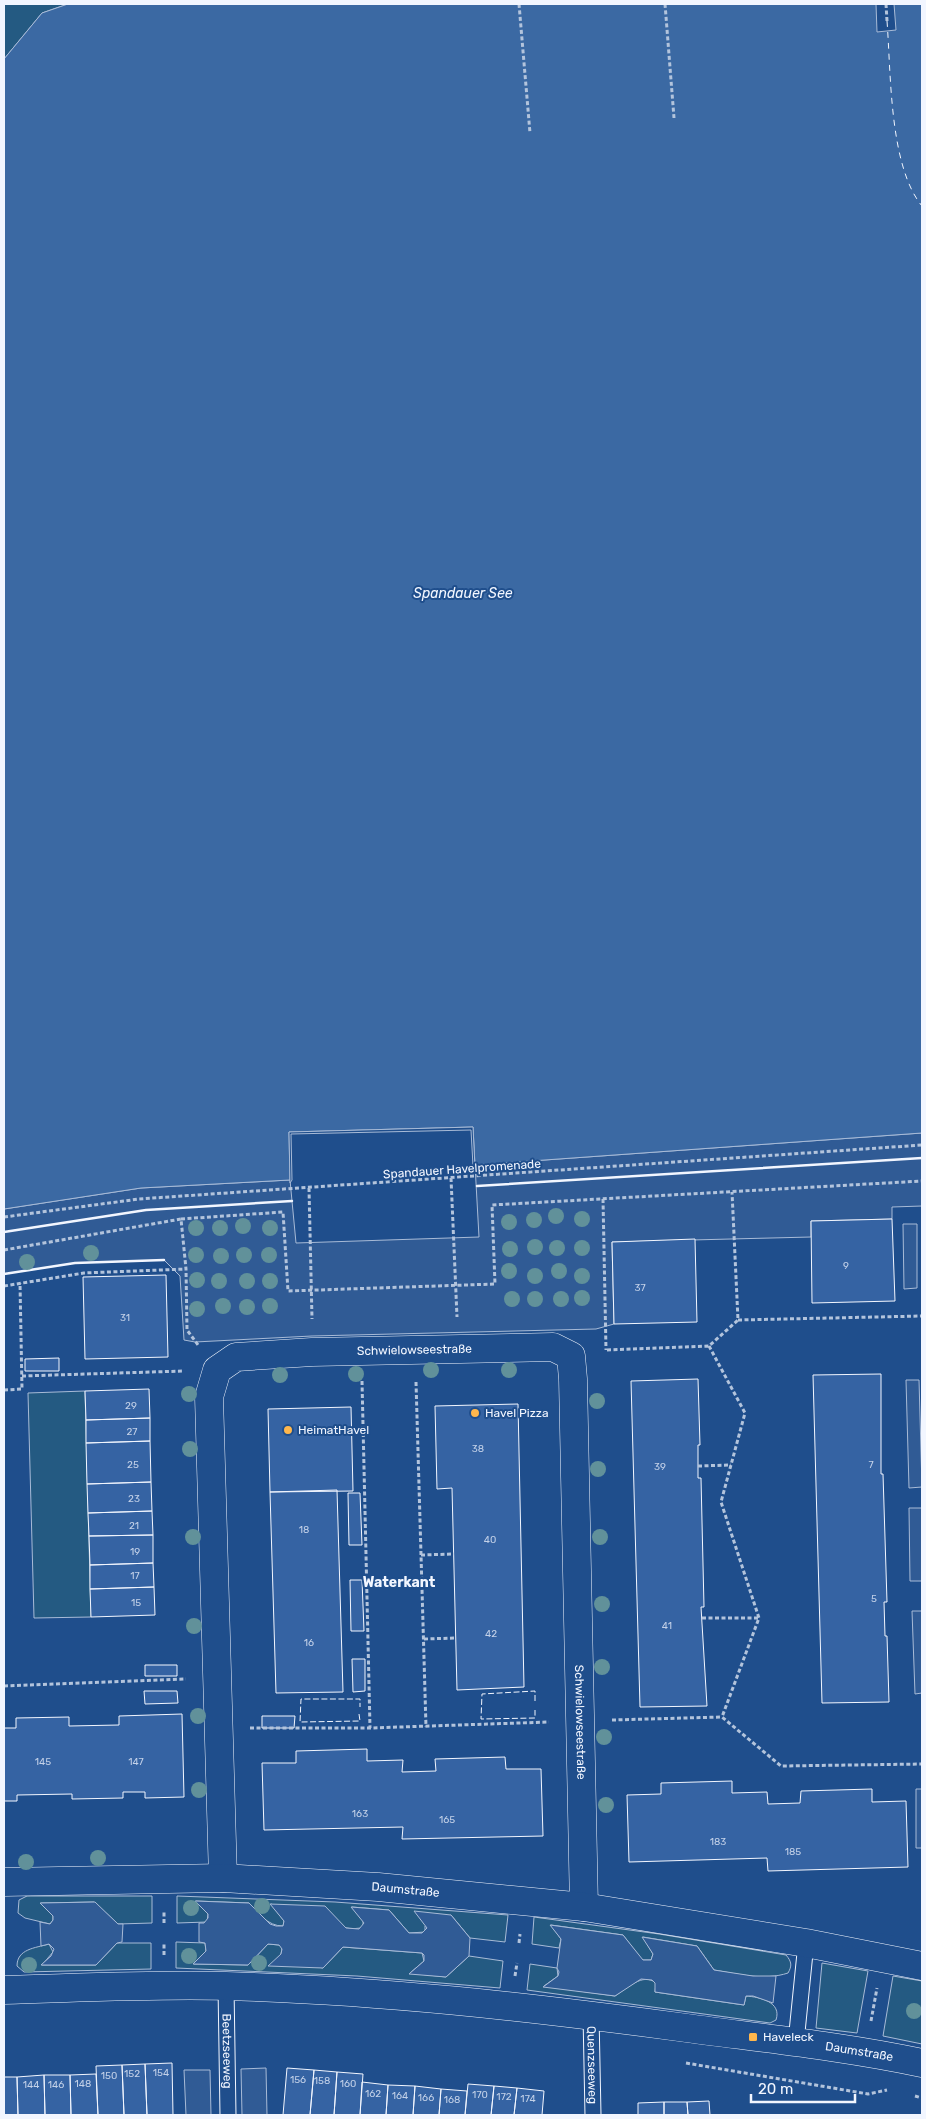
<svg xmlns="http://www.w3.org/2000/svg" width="926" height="2119" viewBox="0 0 926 2119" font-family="Rubik,sans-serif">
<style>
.green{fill:#245a82;stroke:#a8bbd7}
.parking{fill:#305b95;stroke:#a8bbd7}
.water{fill:#3b69a3;stroke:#a8bbd7}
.pier{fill:#1f4e8c;stroke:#a8bbd7}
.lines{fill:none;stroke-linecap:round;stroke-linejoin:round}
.ferry{stroke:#f2f6ff;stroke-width:1;stroke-dasharray:6 5;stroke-linecap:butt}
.building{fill:#3563a3;stroke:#f2f6ff}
.service-casing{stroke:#f2f6ff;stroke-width:17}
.minor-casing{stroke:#f2f6ff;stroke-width:29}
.secondary-casing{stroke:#f2f6ff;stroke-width:29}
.path{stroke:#b3c4dc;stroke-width:3;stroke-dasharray:4 2.5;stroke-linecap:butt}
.service{stroke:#1f4e8c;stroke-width:15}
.minor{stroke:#1f4e8c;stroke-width:28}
.secondary{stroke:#1f4e8c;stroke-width:28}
.fence{stroke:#f2f6ff;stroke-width:1;stroke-dasharray:6 2.5;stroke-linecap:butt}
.wall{stroke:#f2f6ff;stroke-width:2.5}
.tree{fill:#61919a}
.poi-dot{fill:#ffb74d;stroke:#1f4e8c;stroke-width:2}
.labels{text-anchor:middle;stroke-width:4;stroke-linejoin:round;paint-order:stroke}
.number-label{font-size:10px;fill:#c3d1e8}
.street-label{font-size:12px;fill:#f2f6ff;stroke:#1f4e8c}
.poi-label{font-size:12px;fill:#f2f6ff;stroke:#1f4e8c;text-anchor:start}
.water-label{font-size:14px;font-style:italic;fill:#f2f6ff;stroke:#1f4e8c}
.neighbourhood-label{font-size:14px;font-weight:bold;fill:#f2f6ff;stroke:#1f4e8c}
</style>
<rect width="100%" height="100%" fill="#1f4e8c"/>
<path class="green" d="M4 4H68L42 13 4 59Z
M85 1391 91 1617 34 1618 28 1393Z
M27 1896H152V1923L118 1924 94 1902 41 1903 53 1916V1920L50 1924 25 1918 18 1913 19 1900Z
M177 1896 335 1902 508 1915 505 1942 470 1938 451 1915 425 1926V1932L409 1933 389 1910 352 1907 363 1921V1927C346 1935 290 1910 271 1904L284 1921 283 1926C267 1926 259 1913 249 1903L196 1901 208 1914 207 1922 177 1923Z
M534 1917 659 1934 786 1955C792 1962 792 1966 788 1973 764 1981 738 1974 714 1970L697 1946 643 1937 653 1954 651 1960H642L623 1935 551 1925 561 1939 559 1948 532 1944Z
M176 1942 205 1943 206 1951 194 1964 248 1965 268 1944 279 1945 282 1948 281 1954 277 1959 323 1968 343 1947 422 1953 424 1961 410 1973 446 1977 469 1956 503 1961 500 1988 357 1976 176 1968Z
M117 1943H151V1969L24 1972 17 1966C17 1949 35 1948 49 1944L53 1952 42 1965H96Z
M822 1963 868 1971 857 2033 816 2028Z
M530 1964 557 1968 558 1976 544 1986 615 1996C626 1989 643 1972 656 1983L655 1992 744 2005 746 1996C760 1997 782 2002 776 2020L770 2023 527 1990Z
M893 1976 922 1981V2044L883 2036Z"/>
<path class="parking" d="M922 1133V1206L892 1207V1219L811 1221V1237L612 1242 614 1324 596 1329 312 1336 195 1342 184 1340 180 1276 164 1260 75 1263 4 1274V1209L141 1188 290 1180 296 1243 479 1237 475 1165Z
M903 1224H917V1288L904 1289Z
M906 1380H919L922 1487 909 1488Z
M909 1508H922V1581H910Z
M912 1611H922V1693L915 1694Z
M916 1789H922V1848H916Z
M195 1901 249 1903 270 1924 276 1926H283L284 1921 270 1904 325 1906 346 1928 359 1929 364 1923 351 1907 389 1910 409 1933H422L427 1928 414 1911 451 1915 470 1938 469 1956 446 1977 409 1974 424 1961V1955L422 1953 343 1947 323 1968 268 1966 281 1954 282 1949 279 1945 268 1944 248 1965 193 1964 206 1951 205 1943 199 1942V1923H204L208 1918V1914Z
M95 1902 118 1924H123L122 1942 117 1943 96 1965H41L51 1956 54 1949 49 1944 41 1946 40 1922 50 1924 53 1920V1916L40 1903Z
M550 1925 623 1935 643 1960H651L653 1954 642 1937 697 1946 714 1970 753 1976H776L773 2003 753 1996H746L744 2005 655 1992V1983L652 1980 641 1979 615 1996 543 1987 558 1976 559 1972 557 1968 561 1939Z
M266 2068 267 2115H242L241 2069Z
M184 2070H210L211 2115H186Z"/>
<path class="water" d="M68 4H922V1133L475 1165 473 1127 289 1132 290 1180 141 1188 4 1209V59L42 13Z"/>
<path class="pier" d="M876 4H894L896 30 877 32Z
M473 1127 475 1168 473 1166 471 1130 291 1134 292 1180 290 1183 289 1132Z"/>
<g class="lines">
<path class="ferry" d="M887 21C891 72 889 166 922 206"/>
</g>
<path class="building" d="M892 1219 895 1301 812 1303 811 1221Z
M695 1239 697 1322 614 1324 612 1242Z
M166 1275 168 1357 85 1359 83 1277Z
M59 1358V1371H25V1359Z
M881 1374V1474H883L887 1602H884L885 1636H887L889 1702 822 1703 813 1375Z
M698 1379 700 1445H698V1478H701L704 1607H701L707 1706 640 1707 631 1381Z
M149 1389 150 1418 86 1420 85 1391Z
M518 1404 524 1687 457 1690 452 1488 437 1489 435 1406Z
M351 1407 353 1491 270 1492 268 1409Z
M150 1418V1441L86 1443V1420Z
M150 1441 151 1482 87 1484 86 1443Z
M151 1482 152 1511 88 1513 87 1484Z
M337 1490 343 1692 276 1693 270 1492Z
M348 1493H360L362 1545H349Z
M152 1511 153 1535 89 1536 88 1513Z
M153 1535V1563L90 1565 89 1536Z
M153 1563 154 1587 90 1589V1565Z
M350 1580H362L364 1631H351Z
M154 1587 155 1615 91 1617 90 1589Z
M352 1659H365V1691L353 1692Z
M145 1665H177V1676H145Z
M144 1691H177L178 1703 145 1704Z
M182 1714 184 1797 145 1798V1792H123V1798L72 1799V1794L17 1795V1801H4V1728H16V1718L69 1717V1726L119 1725V1716Z
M262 1716H295L294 1728H262Z
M367 1749V1761L403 1760 402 1772 436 1771 435 1759 505 1757 506 1769H541L543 1836 402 1839 403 1827 264 1830 262 1763H296V1751Z
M732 1781V1793L767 1792 768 1804 800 1803 801 1791 872 1789V1802L906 1801 908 1867 768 1871 767 1858 629 1862 627 1795 661 1794V1783Z
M172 2063 173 2115H147L145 2064Z
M145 2064 147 2115H124L122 2065Z
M122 2065 124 2115H98L96 2066Z
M287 2068 314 2070 310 2115H283Z
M314 2070 337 2072 334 2115H310Z
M337 2072 363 2074 360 2115H334Z
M96 2074 98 2115H71L70 2075Z
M44 2075H70L71 2115H45Z
M44 2075 45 2115H18L17 2077Z
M4 2077H17L18 2115H4Z
M362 2082 388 2085 386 2115H360Z
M468 2084 494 2086 491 2115H465Z
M388 2085 415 2086 413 2115H386Z
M415 2086 441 2089 439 2115H413Z
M494 2086 517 2088 514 2115H491Z
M517 2088 544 2091 542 2115H514Z
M441 2089 467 2091 465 2115H439Z
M709 2101 710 2115H688L687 2102Z
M664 2102V2115H638V2103Z
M664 2102H687L688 2115H664Z"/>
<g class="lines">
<g class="service-casing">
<g id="service">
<path id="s1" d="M226 1986 228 2115"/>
<path id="s2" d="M591 2015 593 2115"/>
<path d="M796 2042 806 1943"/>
</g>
</g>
<g class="minor-casing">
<g id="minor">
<path id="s3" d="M223 1878 209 1397 217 1370 236 1357 312 1352 553 1347 571 1356 573 1379 584 1907"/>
</g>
</g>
<g class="secondary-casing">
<g id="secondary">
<path id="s4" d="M4 1882 223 1878 378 1887 584 1907 806 1943 922 1966"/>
<path id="s5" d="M4 1990C78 1988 152 1984 226 1986 378 1990 529 2007 679 2027 760 2038 842 2046 922 2063"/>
</g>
</g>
<path class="path" d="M519 4 530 133
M665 4 674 118
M886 4 887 21
M451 1178 457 1317
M309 1188 312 1319
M603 1199 606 1350
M4 1217 139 1199 922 1145
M181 1219 283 1212 288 1291 495 1284 492 1205 922 1181
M4 1250 181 1219 186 1269 187 1330 198 1345
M4 1286 84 1273 186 1269
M738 1320 922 1316
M709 1346 745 1413 721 1502 759 1618 722 1717 781 1766 922 1764
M607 1350 709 1346 738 1320 732 1192
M22 1376 184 1371
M362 1381 370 1728
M416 1382 426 1727
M4 1390 22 1389 20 1283
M698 1466 731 1465
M421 1555 454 1554
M702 1618H759
M424 1639 456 1638
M4 1686 186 1679
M612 1720 722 1717
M250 1728H370L549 1722
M164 1923V1911
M519 1943 520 1934
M164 1955V1943
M515 1976 517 1963
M871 2021 877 1988
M686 2063 868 2094 887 2090
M915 2096 922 2098"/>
<use href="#service" class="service"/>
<use href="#minor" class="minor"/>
<use href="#secondary" class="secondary"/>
<path class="fence" d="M535 1701V1691L482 1694 481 1719 535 1718V1710
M359 1714 360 1721 300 1722 301 1699H360V1707"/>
<path class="wall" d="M477 1186 922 1158
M4 1232 146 1210 292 1201
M4 1274 75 1263 164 1260"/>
</g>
<g class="tree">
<circle cx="556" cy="1216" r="8"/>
<circle cx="582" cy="1219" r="8"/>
<circle cx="534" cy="1220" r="8"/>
<circle cx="509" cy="1222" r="8"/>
<circle cx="243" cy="1226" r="8"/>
<circle cx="196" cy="1228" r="8"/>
<circle cx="220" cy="1228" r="8"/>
<circle cx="270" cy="1228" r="8"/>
<circle cx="535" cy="1247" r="8"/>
<circle cx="557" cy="1248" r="8"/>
<circle cx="582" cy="1248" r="8"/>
<circle cx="510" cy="1249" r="8"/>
<circle cx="91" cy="1253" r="8"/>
<circle cx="196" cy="1255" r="8"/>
<circle cx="244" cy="1255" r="8"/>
<circle cx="269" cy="1255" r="8"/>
<circle cx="221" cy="1256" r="8"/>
<circle cx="27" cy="1262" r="8"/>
<circle cx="509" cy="1271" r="8"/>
<circle cx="559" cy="1271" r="8"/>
<circle cx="535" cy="1276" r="8"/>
<circle cx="582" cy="1276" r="8"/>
<circle cx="197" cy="1280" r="8"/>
<circle cx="219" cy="1281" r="8"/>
<circle cx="247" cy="1281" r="8"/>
<circle cx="270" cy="1281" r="8"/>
<circle cx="582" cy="1298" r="8"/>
<circle cx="512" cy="1299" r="8"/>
<circle cx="535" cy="1299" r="8"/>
<circle cx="561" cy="1299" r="8"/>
<circle cx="223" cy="1306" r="8"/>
<circle cx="270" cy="1306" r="8"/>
<circle cx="247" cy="1307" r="8"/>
<circle cx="197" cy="1309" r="8"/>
<circle cx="431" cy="1370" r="8"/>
<circle cx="509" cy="1370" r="8"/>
<circle cx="356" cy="1374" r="8"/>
<circle cx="280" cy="1375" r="8"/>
<circle cx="189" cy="1394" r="8"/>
<circle cx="597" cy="1401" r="8"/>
<circle cx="190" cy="1449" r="8"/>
<circle cx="598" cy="1469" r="8"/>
<circle cx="193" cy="1537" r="8"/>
<circle cx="600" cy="1537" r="8"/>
<circle cx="602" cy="1604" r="8"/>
<circle cx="194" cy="1626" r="8"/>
<circle cx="602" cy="1667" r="8"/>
<circle cx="198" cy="1716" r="8"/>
<circle cx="604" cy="1737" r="8"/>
<circle cx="199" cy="1790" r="8"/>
<circle cx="606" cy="1805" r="8"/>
<circle cx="98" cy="1858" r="8"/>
<circle cx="26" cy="1862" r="8"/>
<circle cx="262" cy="1906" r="8"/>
<circle cx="191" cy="1908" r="8"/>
<circle cx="189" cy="1956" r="8"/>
<circle cx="259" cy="1963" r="8"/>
<circle cx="29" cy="1965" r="8"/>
<circle cx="914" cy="2011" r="8"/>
</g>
<g class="poi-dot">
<circle cx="475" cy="1413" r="5"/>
<circle cx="288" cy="1430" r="5"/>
<rect x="748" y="2032" width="10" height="10" rx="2.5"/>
</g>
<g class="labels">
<g class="number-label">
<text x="846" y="1269">9</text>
<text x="640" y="1291">37</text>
<text x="125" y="1321">31</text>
<text x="131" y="1409">29</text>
<text x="132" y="1435">27</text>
<text x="478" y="1452">38</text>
<text x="133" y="1468">25</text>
<text x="871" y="1468">7</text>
<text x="660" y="1470">39</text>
<text x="134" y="1502">23</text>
<text x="134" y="1529">21</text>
<text x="304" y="1533">18</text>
<text x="490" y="1543">40</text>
<text x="135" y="1555">19</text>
<text x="135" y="1579">17</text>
<text x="874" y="1602">5</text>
<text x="136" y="1606">15</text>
<text x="667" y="1629">41</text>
<text x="491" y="1637">42</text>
<text x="309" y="1646">16</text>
<text x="43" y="1765">145</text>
<text x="136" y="1765">147</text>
<text x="360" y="1817">163</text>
<text x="447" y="1823">165</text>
<text x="718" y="1845">183</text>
<text x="793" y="1855">185</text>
<text x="161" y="2076">154</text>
<text x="132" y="2077">152</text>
<text x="109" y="2079">150</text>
<text x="298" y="2083">156</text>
<text x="322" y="2084">158</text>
<text x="83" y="2087">148</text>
<text x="348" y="2087">160</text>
<text x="31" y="2088">144</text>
<text x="56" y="2088">146</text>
<text x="373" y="2097">162</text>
<text x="480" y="2098">170</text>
<text x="400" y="2099">164</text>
<text x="504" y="2100">172</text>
<text x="426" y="2101">166</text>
<text x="528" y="2102">174</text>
<text x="452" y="2103">168</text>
</g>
<g class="street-label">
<text transform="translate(462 1169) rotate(-4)" y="4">Spandauer Havelpromenade</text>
<text dy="4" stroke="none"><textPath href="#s3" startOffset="711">Schwielowseestraße</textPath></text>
<text dy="4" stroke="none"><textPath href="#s3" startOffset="1236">Schwielowseestraße</textPath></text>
<text dy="4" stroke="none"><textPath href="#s4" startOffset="402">Daumstraße</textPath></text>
<text dy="4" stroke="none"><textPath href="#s1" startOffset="65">Beetzseeweg</textPath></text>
<text dy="4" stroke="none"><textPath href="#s5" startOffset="859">Daumstraße</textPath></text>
<text dy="4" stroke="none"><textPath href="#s2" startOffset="50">Quenzseeweg</textPath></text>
</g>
<g class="poi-label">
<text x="485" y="1417">Havel Pizza</text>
<text x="298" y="1434">HeimatHavel</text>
<text x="763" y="2041">Haveleck</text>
</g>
<g class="water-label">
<text x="463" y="598">Spandauer See</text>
</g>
<g class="neighbourhood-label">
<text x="399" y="1587">Waterkant</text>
</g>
</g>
<rect width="926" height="2119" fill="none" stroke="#f2f6ff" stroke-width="10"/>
<path d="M751 2094v8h104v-8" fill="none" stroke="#f2f6ff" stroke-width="2.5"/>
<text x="758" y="2094" font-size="15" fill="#f2f6ff" stroke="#1f4e8c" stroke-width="4" paint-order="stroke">20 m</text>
</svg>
